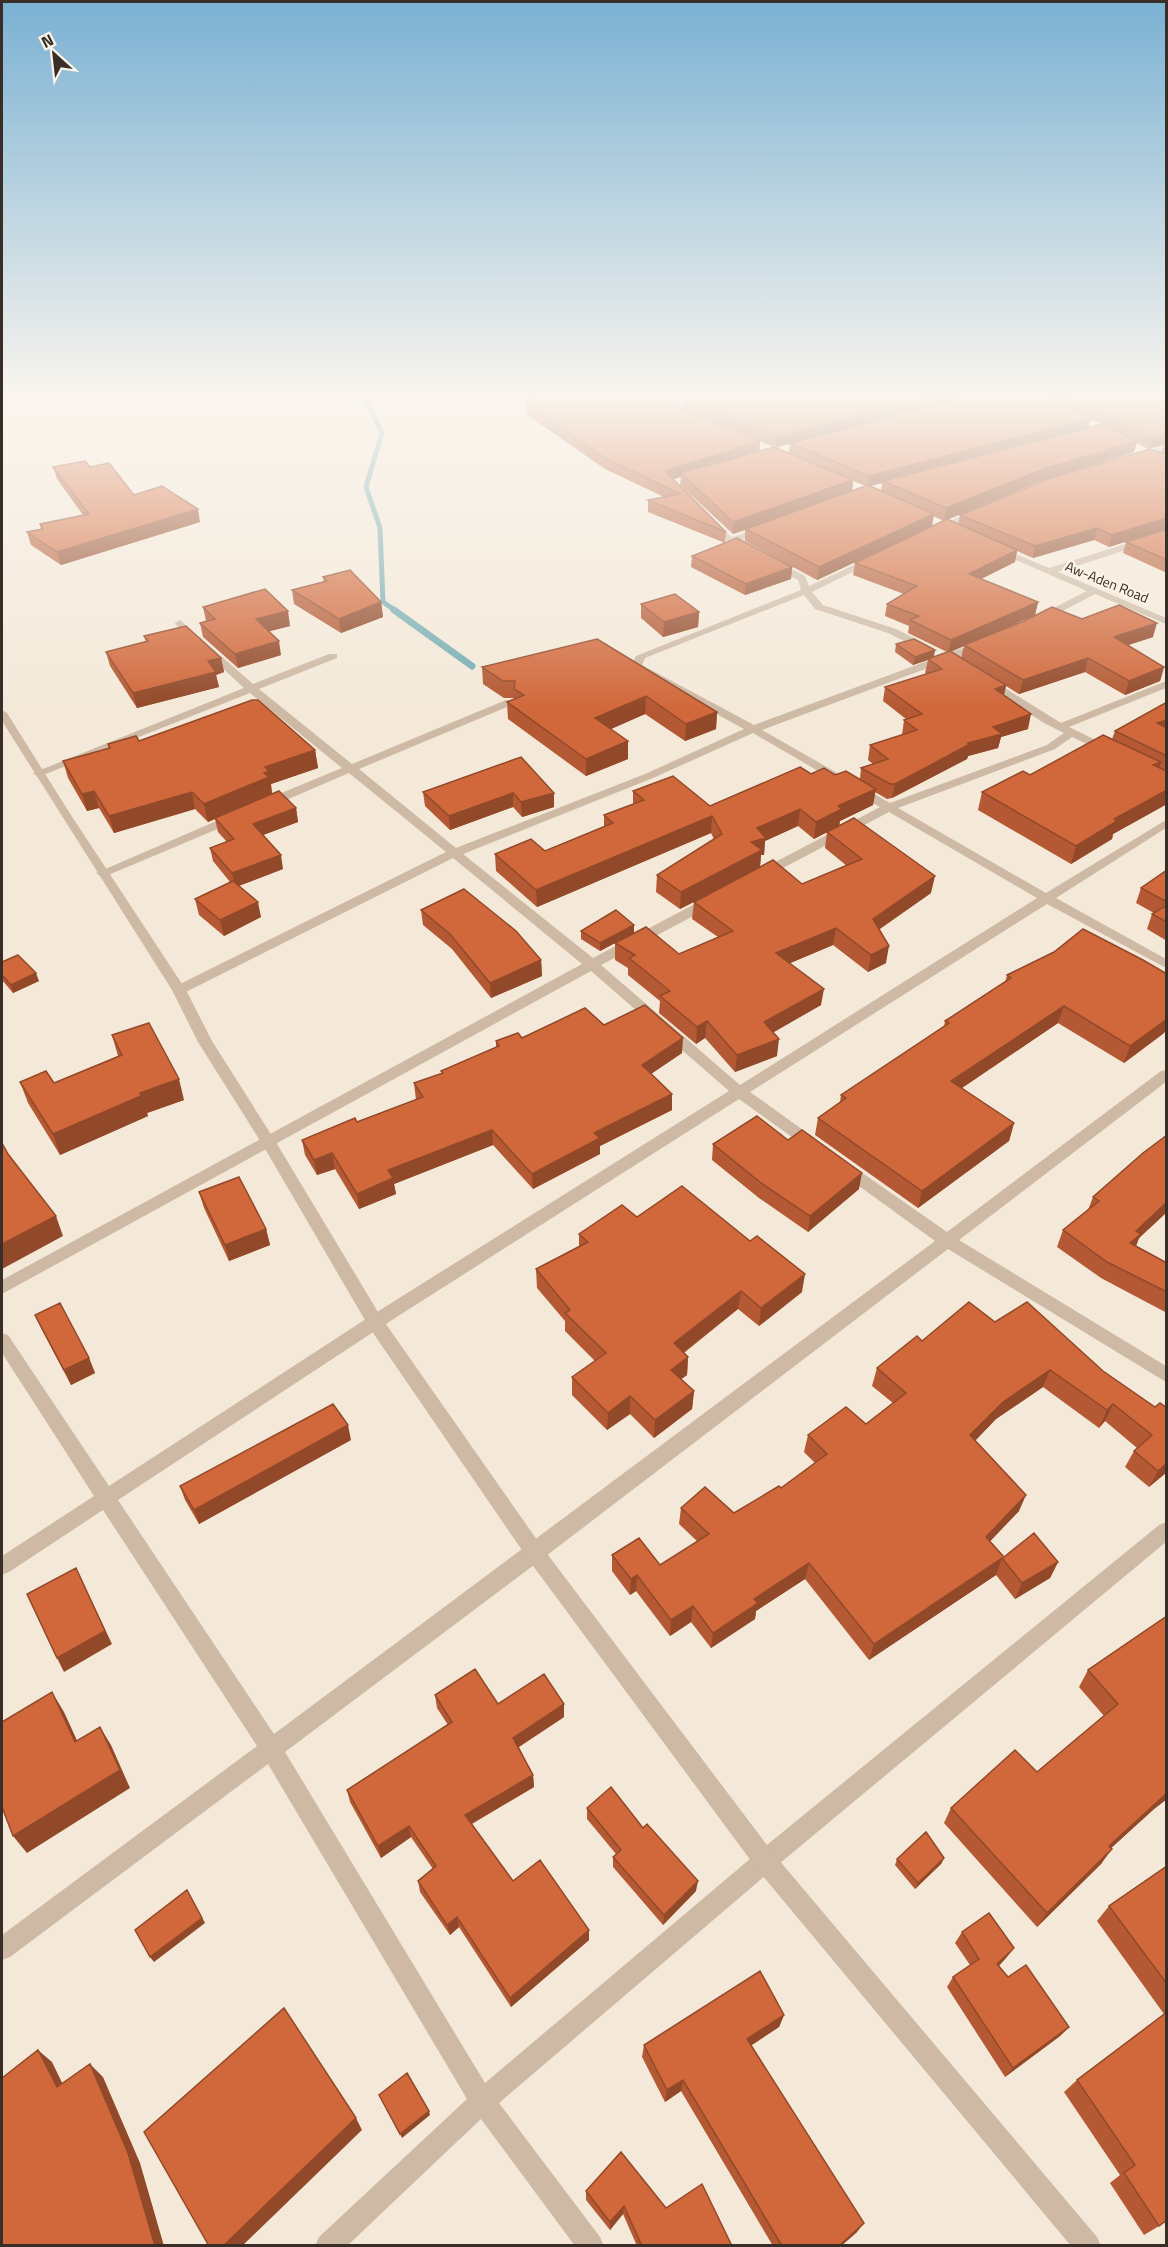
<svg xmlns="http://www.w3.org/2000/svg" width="1168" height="2247" viewBox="0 0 1168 2247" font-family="'Titillium Web',sans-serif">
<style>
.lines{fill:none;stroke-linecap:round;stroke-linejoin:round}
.stream-far1{stroke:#76adb3;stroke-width:5}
.stream{stroke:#76adb3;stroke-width:7}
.minor{fill:#cdb9a4;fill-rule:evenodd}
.tertiary{fill:#cdb9a4;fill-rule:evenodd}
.wall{fill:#b45933;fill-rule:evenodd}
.shaded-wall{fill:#924929}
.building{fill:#d1683b;stroke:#924929;stroke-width:1.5}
.labels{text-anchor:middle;stroke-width:5;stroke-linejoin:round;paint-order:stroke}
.far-street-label{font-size:14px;fill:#382d27;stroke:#fbf3e6}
</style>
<rect width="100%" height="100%" fill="#f4e9d9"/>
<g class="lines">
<path class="stream-far1" d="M365 393 366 401 382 433 366 487 380 528 383 602 396 611"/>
<path class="stream" d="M394 610 472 666"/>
<path class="minor" d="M699 393H716L679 406 690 413V417H684L669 406 689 395Z
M1166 445V451L1137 460 1133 457Z
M978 507 983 510 981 512 938 533 930 531Z
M708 521H714L732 537 762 527 767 530 731 544 708 525Z
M1166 531V537L1058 572 1166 618V624L1095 594 1044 621H1036V617L1087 591 993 550 1001 548 1049 568Z
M869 558 877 560 812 592 823 605 896 629 934 648V652H926L888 633 815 609 804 595 645 658 642 665 754 725 976 643H984V647L762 730 890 803 1047 745 1064 733 1044 723 984 684V680H992L1061 723 1166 681V688L1069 727 1112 748V752H1104L1072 737 1055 749 898 808 1046 893 1166 820V828L1056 898 1166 959V968L1047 904 750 1092 817 1140 820 1144 817 1148H807L739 1099 381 1327 118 1500 274 1734 935 1241 841 1173 838 1169 841 1165H851L947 1232 1161 1071 1166 1070V1082L959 1240 1166 1366V1382L948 1249 542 1559 285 1752 485 2083 757 1853 1159 1525 1166 1522V1542L773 1869 499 2103 600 2237 604 2246H575L481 2119 347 2246H315L319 2237 467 2099 268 1764 10 1957 2 1960V1935L257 1746 103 1510 9 1572 2 1575V1556L94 1496 2 1353V1333L8 1335 109 1486 369 1317 729 1091 591 971 2 1294V1280L582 964 453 858 184 993H174L172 990 174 987 446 852 349 773 270 807H262V801L342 768 250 693 43 775H35L33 773 244 688 176 625 175 623 180 620 253 684 329 654H337V658L259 689 352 764 506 700H514V704L359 769 456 848 645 774 744 729 632 668 631 666 636 656 801 590 798 580 771 565V561H777L805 576 809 586ZM753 733 880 807 758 871 756 874 758 877H766L889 812 1037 898 740 1085 601 965 714 905 715 902 714 899H704L593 958 463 854 653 778Z
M235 813 239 814V820L106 876 102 877 96 873Z"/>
<path class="tertiary" d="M2 710 7 713 69 812 186 990 212 1041 274 1139 381 1317 542 1547 773 1853 1097 2237 1101 2246H1071L757 1869 528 1559 369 1327 264 1147 198 1042 172 990 2 721Z"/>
</g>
<path class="wall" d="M688 393 683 396 817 395 825 393H1167V573L1123 553 1126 542 1165 529 1109 547 1094 540 1033 558 1017 551 1015 562 981 579 1038 602 1035 615 977 640 1082 619 1153 637 1128 645 1164 667 1160 681 1125 695 1085 672 1019 694 1006 686 1004 695 1028 729 1001 737 998 748 968 756 967 759 892 798 887 799 875 792 873 805 840 821 839 826 931 893 879 929 886 963 868 972 833 945 790 963 821 1005 773 1032 777 1056 735 1072 705 1038 696 1044 659 1013 660 1001 628 975V968L615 960V943L600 951 581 939V931L634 925V933L679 954 718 937 692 919 694 902 680 909 656 892 657 875 714 839 711 833 537 907 496 871 495 854 545 851 604 827V815L633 804V791L710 806 811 774 835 775 860 779 861 768 873 764 868 760 870 745 902 735 904 720 906 719 883 701 885 687 926 674 925 673 928 660 913 665 895 652 896 644 935 650 934 657 947 652 908 633 909 626 885 616 887 604 904 594 853 575 855 563 958 524 960 515 1161 453 1164 445 1148 449 1137 443 1134 452 1041 481 944 521 933 516 932 526 817 580 745 541V530L733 534 680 485 681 477 673 479 726 532 725 543 792 567 791 579 745 595 691 567 692 556 725 543 648 512V500L664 497 605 469 526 414 527 395ZM683 396 682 407 757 440 677 406 673 402ZM1090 419 1101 424 1088 428ZM760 441 773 447 760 451ZM790 444 789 453 776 447ZM853 481 866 486 852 491ZM882 483 881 491 869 486ZM964 646 961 658 950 652ZM798 826 814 839 827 832 825 848 847 866 802 884 760 867 761 855H764L765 841Z
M53 467H90L134 495 200 522 61 565 31 545 27 532 41 529 40 524 83 515 57 479Z
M323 577 381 602 383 617 341 633 294 604 292 590 324 582Z
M641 604 699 612 698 627 663 637 641 618Z
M203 607 290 626 269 631 281 655 238 668 203 637 200 623 206 621Z
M144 636 221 658 224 672 216 675 219 687 137 708 110 666 106 652 146 642Z
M597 639 717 712 716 729 685 741 645 714 611 729 628 759 586 776 508 719 507 702 515 698H504L483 684 482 667Z
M1167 702V804L1113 834 1112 839 1071 864 978 810 982 792 1030 775 1112 739 1115 731Z
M139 741 315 750 318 768 271 784 272 794 296 808 298 822 263 835 283 869 239 886 261 917 224 936 199 915 195 899 230 882 213 861 210 848 227 842 218 832 215 819 208 822 195 809 114 833 99 808 87 811 68 778 63 761 109 749 108 744Z
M521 757 554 807 522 817 513 807 450 830 425 806 423 792Z
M1167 870V941L1147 929 1152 914 1154 913 1136 903 1141 888Z
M421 910 541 960 542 976 491 998 452 949 423 925Z
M2 962 39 981 13 993 2 980Z
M1167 974V1027L1164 1033 1124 1063 1058 1023 962 1088 1014 1123 1009 1141 918 1208 815 1135 818 1118 840 1102 841 1095 944 1027 945 1021 1005 983 1007 975Z
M604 1025 682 1053 651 1074 672 1110 600 1146V1154L533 1189 493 1145 394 1184 396 1194 359 1209 335 1169 317 1175 305 1155 302 1140 357 1122 416 1100 414 1083 442 1073 441 1071 496 1048V1041Z
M112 1035 184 1100 147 1113 148 1116 60 1155 28 1103 20 1082 54 1083 118 1056Z
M1167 1135V1212L1139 1238 1136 1246 1167 1263V1313L1101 1278 1057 1247 1063 1230 1088 1210 1093 1197Z
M788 1140 859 1189 808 1232 759 1198 712 1160 713 1144Z
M199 1192 266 1229 270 1245 229 1261 204 1208Z
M637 1217 802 1292 759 1326 738 1309 684 1353 688 1357 687 1375 681 1379 694 1391 692 1409 654 1438 630 1414 607 1430 572 1395V1377L595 1361 565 1331V1321L537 1288 536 1269 579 1246V1234Z
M35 1315 89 1358 95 1373 71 1385 42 1330Z
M995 1322 1103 1371 1155 1407 1167 1408V1472L1149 1487 1125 1467 1134 1451 1137 1448 1105 1421 1099 1428 1043 1387 996 1419 975 1441 1019 1511 990 1541 1004 1557 1058 1562 1050 1578 1015 1599 996 1575 869 1660 805 1579 756 1611 755 1619 711 1648 691 1622 670 1636 636 1591 630 1595 612 1571V1555L660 1565 698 1542 679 1524 681 1508 734 1513 781 1488 815 1463 804 1452 808 1435 866 1424 893 1403 872 1386 877 1368 922 1341Z
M351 1440 199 1524 185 1500 180 1486Z
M1167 1616V1799L1154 1809 1111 1848 1101 1864 1037 1927 944 1823 951 1808 1037 1772 1104 1716 1079 1687 1088 1670Z
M435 1695 498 1704H564V1717L519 1747 533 1775 534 1787 472 1824 513 1881 589 1940 511 2007 459 1927 450 1935 420 1892 418 1881 433 1869 411 1837 381 1858 350 1802 347 1790 448 1725 437 1708Z
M587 1808 643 1828 696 1891 663 1925 613 1867V1857L616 1854 587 1819Z
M944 1858 941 1864 915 1889 895 1865 897 1859Z
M1167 1866V2220L1159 2226 1144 2235 1110 2183 1120 2175 1064 2092 1077 2080 1164 2014 1097 1921 1109 1906Z
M962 1932 1014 1948 1006 1958 999 1966 1008 1977 1069 2027 1060 2036 1005 2077 947 1987 953 1977 970 1965 955 1943Z
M784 2015 779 2027 751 2045 857 2232 841 2246H773L681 2091 665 2102 642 2057 644 2045Z
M586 2191 666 2208 732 2246H637L623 2214 610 2230 586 2200Z"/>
<path class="shaded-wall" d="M671 393H688L667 406V395Z
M947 393H985L790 443V444L775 448 776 437Z
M1090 419 1088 429 883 481 882 483 867 487 869 476Z
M1167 434V444H1164V445L1148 449 1151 438Z
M760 441 759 452 681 473V477L664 482 665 471Z
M1137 441 1134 452 1041 481 944 521 946 508 1044 469Z
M853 480 852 492 733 534V522Z
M198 509 200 522 61 565 57 552Z
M934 514 932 526 817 580 819 567Z
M1167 518 1165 529 1109 547 1112 535Z
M1097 528 1094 540 1033 558 1035 546Z
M1017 550 1015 562 967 586 969 574Z
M792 567 791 579 745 595 746 584Z
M381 602 383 617 341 633 339 619Z
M1038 602 1035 615 948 653 951 640Z
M288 611 290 626 259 634 256 619Z
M699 612 698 627 663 637 664 622Z
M1157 623 1153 637 1110 651 1114 637Z
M279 641 281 655 238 668 235 654Z
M935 650 933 658 913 665 915 657Z
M221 658 224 672 216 675 219 687 137 708 133 693 208 661Z
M1088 658 1085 672 1019 694 1023 680Z
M1164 667 1160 681 1125 695 1129 681Z
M1006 685 1003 700 995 689Z
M646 696 645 714 595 736V718Z
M717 712 716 729 685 741 686 724Z
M1031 714 1028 729 1001 737 998 748 968 756 967 759 892 798 895 784 968 743 993 727Z
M1167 720V733L1157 723Z
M628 741V759L586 776V759Z
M315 750 318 768 271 784 272 795 208 822 204 804 264 773 265 767Z
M1161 762 1155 779 1153 765Z
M876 789 873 805 840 821 839 826 814 839 816 822 838 806Z
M1167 790V804L1113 834 1112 839 1071 864 1076 846 1114 819Z
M94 791 99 808 87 811 82 794Z
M192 792 195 809 114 833 109 816Z
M513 793V807L450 830 449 816Z
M554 793V807L522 817 521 802Z
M296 808 298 822 255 838 253 824Z
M800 809 798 826 765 841 764 855H761L760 867 680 909 681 892 751 842 757 828Z
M712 816 711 833 537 907 536 890Z
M281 855 283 869 235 887 232 873Z
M935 876 931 893 870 936 873 919Z
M258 902 261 917 224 936 220 920Z
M634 925V933L600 951V943Z
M836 928 833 945 774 970 776 953Z
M889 946 886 963 868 972 871 955Z
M541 960 542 976 491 998 490 983Z
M36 973 39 981 13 993 11 985Z
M824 989 821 1005 762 1039 764 1022Z
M1064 1006 1058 1023 947 1098 951 1081Z
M1167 1018V1027L1164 1033 1124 1063 1130 1046Z
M707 1021 705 1038 696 1044 697 1027Z
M683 1038 682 1053 642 1080V1065Z
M779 1039 777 1056 735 1072 737 1055Z
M179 1079 184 1100 147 1113 148 1116 60 1155 53 1134 140 1093Z
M672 1094V1110L600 1146V1154L533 1189 532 1174 594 1133Z
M1014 1123 1009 1141 918 1208 922 1191Z
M492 1130 493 1145 394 1184 396 1194 359 1209 357 1194 388 1170Z
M332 1153 335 1169 317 1175 314 1160Z
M862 1173 859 1189 808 1232 810 1216Z
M1167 1202V1212L1139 1238 1134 1251 1123 1260 1136 1231Z
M56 1216 63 1236 2 1269V1244Z
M266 1229 270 1245 229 1261 225 1245Z
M805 1274 802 1292 759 1326 761 1308Z
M741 1291 738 1309 672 1361 674 1343Z
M688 1357 687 1375 669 1388 671 1370Z
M89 1358 95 1373 71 1385 64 1370Z
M1050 1370 1043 1387 996 1419 964 1452 970 1435 1003 1402Z
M694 1391 692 1409 654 1438 655 1420Z
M630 1396V1414L607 1430 608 1413Z
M1113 1404 1105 1421 1099 1428 1107 1410Z
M348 1425 351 1440 199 1524 194 1510Z
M1167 1463V1472L1149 1487 1158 1471Z
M1026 1495 1019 1511 979 1553 986 1537Z
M1002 1558 996 1575 869 1660 874 1644Z
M1058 1562 1050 1578 1015 1599 1022 1583Z
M809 1563 805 1579 756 1611 755 1619 711 1648 713 1633 754 1599Z
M76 1568 112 1644 64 1672 57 1658Z
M637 1575 636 1591 630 1595 631 1579Z
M693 1606 691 1622 670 1636 671 1620Z
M52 1692 64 1712 86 1760 75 1742Z
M564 1704V1717L514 1750 513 1738Z
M100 1727 111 1745 130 1788 27 1853 13 1836Z
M533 1775 534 1787 467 1826 465 1815Z
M1167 1793V1799L1154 1809 1098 1860 1109 1846Z
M409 1826 411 1837 381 1858 378 1846Z
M1112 1849 1101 1864 1037 1927 1047 1913Z
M944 1858 941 1864 915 1889 918 1883Z
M698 1881 696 1891 663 1925 664 1915Z
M187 1890 205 1923 154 1962 150 1957Z
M457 1917 459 1927 450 1935 447 1925Z
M589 1930V1940L511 2007 510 1998Z
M1014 1948 1006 1958 990 1974 997 1964Z
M784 2015 779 2027 743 2051 747 2039Z
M1069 2027 1060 2036 1005 2077 1013 2068Z
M38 2050 52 2062 70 2099 57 2087Z
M90 2064 103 2077 140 2163 164 2246H155Z
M683 2080 681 2091 665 2102 667 2090Z
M429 2111 430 2115 402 2138 400 2134Z
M356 2118 362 2130 242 2246H223Z
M624 2206 623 2214 610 2230V2222Z
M864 2223 857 2232 841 2246H839Z"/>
<path class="building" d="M532 393H671L667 395 677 406 760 441 665 471 726 532 648 500 680 494 605 458 526 404 538 401 527 395Z
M692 393H815L817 395 825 393H947L776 437 683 396Z
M980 393H1041L1090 419 869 476 790 443Z
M1063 393H1144L1148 395 1167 394V434L1151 438Z
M1103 424 1137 441 1044 469 946 508 883 481Z
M774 447 853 480 733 522 681 473Z
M1150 449 1167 455V518L1112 535 1097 528 1035 546 960 515 1051 478Z
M85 461 90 467 109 463 134 495 162 486 198 509 57 552 27 532 43 529 40 524 89 514 53 467Z
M868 485 934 514 819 567 746 529Z
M947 519 1017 550 969 574 1038 602 951 640 910 620 919 616 887 604 917 586 855 563Z
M1167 529V560L1126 542Z
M737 538 792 567 746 584 692 556Z
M350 570 381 602 339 619 292 590 327 581 323 577Z
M265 589 288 611 256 619 279 641 235 654 200 623 215 619 203 607Z
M675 594 699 612 664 622 641 604Z
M1119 605 1157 623 1114 637 1164 667 1129 681 1088 658 1023 680 964 645 1024 621 1052 607 1082 619Z
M186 626 221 658 208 661 216 672 133 693 106 652 148 641 144 636Z
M597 639 717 712 686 724 646 696 595 718 628 741 586 759 507 702 524 695 514 689 515 681H503L482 667Z
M914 639 935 650 915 657 896 644Z
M950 651 1006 685 995 689 1031 714 993 727 1002 734 968 743 970 744 895 784H890L861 768 888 759 870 745 917 730 904 720 922 714 885 687 942 669 928 659Z
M252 700H258L315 750 265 767 269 771 264 773 269 777 204 804 192 792 109 816 94 791 82 794 63 761 110 748 108 744 136 736 139 741Z
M1167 702V720L1157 723 1167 728V756L1115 731Z
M1103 735 1161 762 1153 765 1167 771V790L1114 819 1117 821 1076 846 982 792 1023 771 1030 775Z
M521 757 554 793 521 802 513 793 449 816 423 792Z
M800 767 811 774 824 768 835 775 846 771 876 789 838 806 842 809 816 822 800 809 757 828 766 838 751 842 762 850 681 892 657 875 722 834 712 816 536 890 495 854 531 839 545 851 613 823 604 815 644 800 633 791 673 776 710 806Z
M279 791 296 808 253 824 281 855 232 873 210 848 234 839 215 818Z
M854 818 935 876 873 919 889 946 871 955 836 928 776 953 824 989 764 1022 779 1039 737 1055 707 1021 697 1027 660 996 670 991 629 958 635 955 615 943 646 927 679 954 733 931 694 902 773 860 802 884 862 859 827 832Z
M1167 870V902L1141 888Z
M233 881 258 902 220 920 195 899Z
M464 889 516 931 541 960 490 983 450 934 421 910Z
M1167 905V922L1152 914Z
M616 910 634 925 600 943 581 931Z
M1083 929 1143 960 1167 974V1019L1130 1046 1064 1006 951 1081 1014 1123 922 1191 818 1118 846 1098 841 1095 949 1023 945 1021 1011 978 1007 975 1054 952Z
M18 955 36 973 11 985 2 975V962Z
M645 1005 683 1038 642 1065 672 1094 594 1133 600 1138 532 1174 492 1130 388 1170 393 1178 357 1194 332 1153 314 1160 302 1140 355 1118 357 1122 423 1097 414 1083 443 1073 441 1071 499 1046 496 1041 518 1033 522 1038 585 1008 604 1025Z
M149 1023 179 1079 140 1093 141 1096 53 1134 20 1082 46 1071 54 1083 122 1055 112 1035Z
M757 1116 788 1140 802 1130 862 1173 810 1216 761 1183 713 1144Z
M1167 1135V1202L1136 1231 1141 1234 1130 1243 1167 1263V1292L1107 1262 1063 1230 1099 1201 1093 1197 1143 1153Z
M2 1143 8 1154 56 1216 2 1244Z
M239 1177 266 1229 225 1245 199 1192Z
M682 1186 750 1241 757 1236 805 1274 761 1308 741 1291 674 1343 688 1357 671 1370 694 1391 655 1420 630 1396 608 1413 572 1377 606 1353 565 1313 570 1310 536 1269 588 1242 579 1234 622 1205 637 1217Z
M969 1302 995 1322 1027 1302 1103 1371 1155 1407 1160 1403 1167 1408V1463L1158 1471 1134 1451 1152 1435 1113 1404 1107 1410 1050 1370 1003 1402 970 1435 1026 1495 986 1537 1004 1557 1034 1533 1058 1562 1022 1583 1002 1558 874 1644 809 1563 754 1599 758 1603 713 1633 693 1606 671 1620 637 1575 631 1579 612 1555 639 1538 660 1565 709 1534 681 1508 705 1487 734 1513 779 1486 781 1488 827 1454 808 1435 846 1407 866 1424 906 1393 877 1368 917 1336 922 1341Z
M60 1303 89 1358 64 1370 35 1315Z
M333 1404 348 1425 194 1510 180 1486Z
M76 1568 105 1631 57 1658 27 1594Z
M1167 1616V1793L1109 1846 1112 1849 1047 1913 951 1808 1015 1750 1037 1772 1118 1704 1088 1670Z
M475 1669 498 1704 544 1674 564 1704 513 1738 533 1775 465 1815 513 1881 540 1860 589 1930 510 1998 457 1917 447 1925 418 1881 436 1866 409 1826 378 1846 347 1790 452 1722 435 1695Z
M52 1692 75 1742 100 1727 120 1770 13 1836 2 1807V1722Z
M611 1787 643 1828 647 1824 698 1881 664 1915 613 1857 621 1850 587 1808Z
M926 1832 944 1858 918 1883 897 1859Z
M1167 1866V1984L1109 1906Z
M187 1890 202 1918 150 1957 135 1930Z
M989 1913 1014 1948 997 1964 1008 1977 1026 1965 1069 2027 1013 2068 953 1977 979 1959 962 1932Z
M760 1971 784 2015 747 2039 864 2223 839 2246H782L683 2080 667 2090 644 2045Z
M284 2008 356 2118 223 2246H209L144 2132Z
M1167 2012V2220L1159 2226 1124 2173 1135 2165 1077 2080Z
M38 2050 57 2087 90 2064 128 2153 155 2246H2V2078Z
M407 2073 429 2111 400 2134 379 2095Z
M621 2152 666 2208 702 2184 732 2246H642L624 2206 610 2222 586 2191Z"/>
<linearGradient id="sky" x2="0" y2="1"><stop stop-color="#7ab1d3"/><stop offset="0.56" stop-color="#faf5ee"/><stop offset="1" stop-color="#faf5ee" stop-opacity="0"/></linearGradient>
<rect width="1168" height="708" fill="url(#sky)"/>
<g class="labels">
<g class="far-street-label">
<text transform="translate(1107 582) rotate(22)" y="5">Aw-Aden Road</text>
</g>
</g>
<rect width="1168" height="2247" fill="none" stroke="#382d27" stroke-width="6"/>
<g transform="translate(54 54) rotate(333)" stroke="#fbf3e6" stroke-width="4.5" paint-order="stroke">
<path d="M0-4.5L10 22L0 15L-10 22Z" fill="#382d27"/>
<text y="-9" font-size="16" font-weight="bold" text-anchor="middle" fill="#382d27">N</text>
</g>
</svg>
